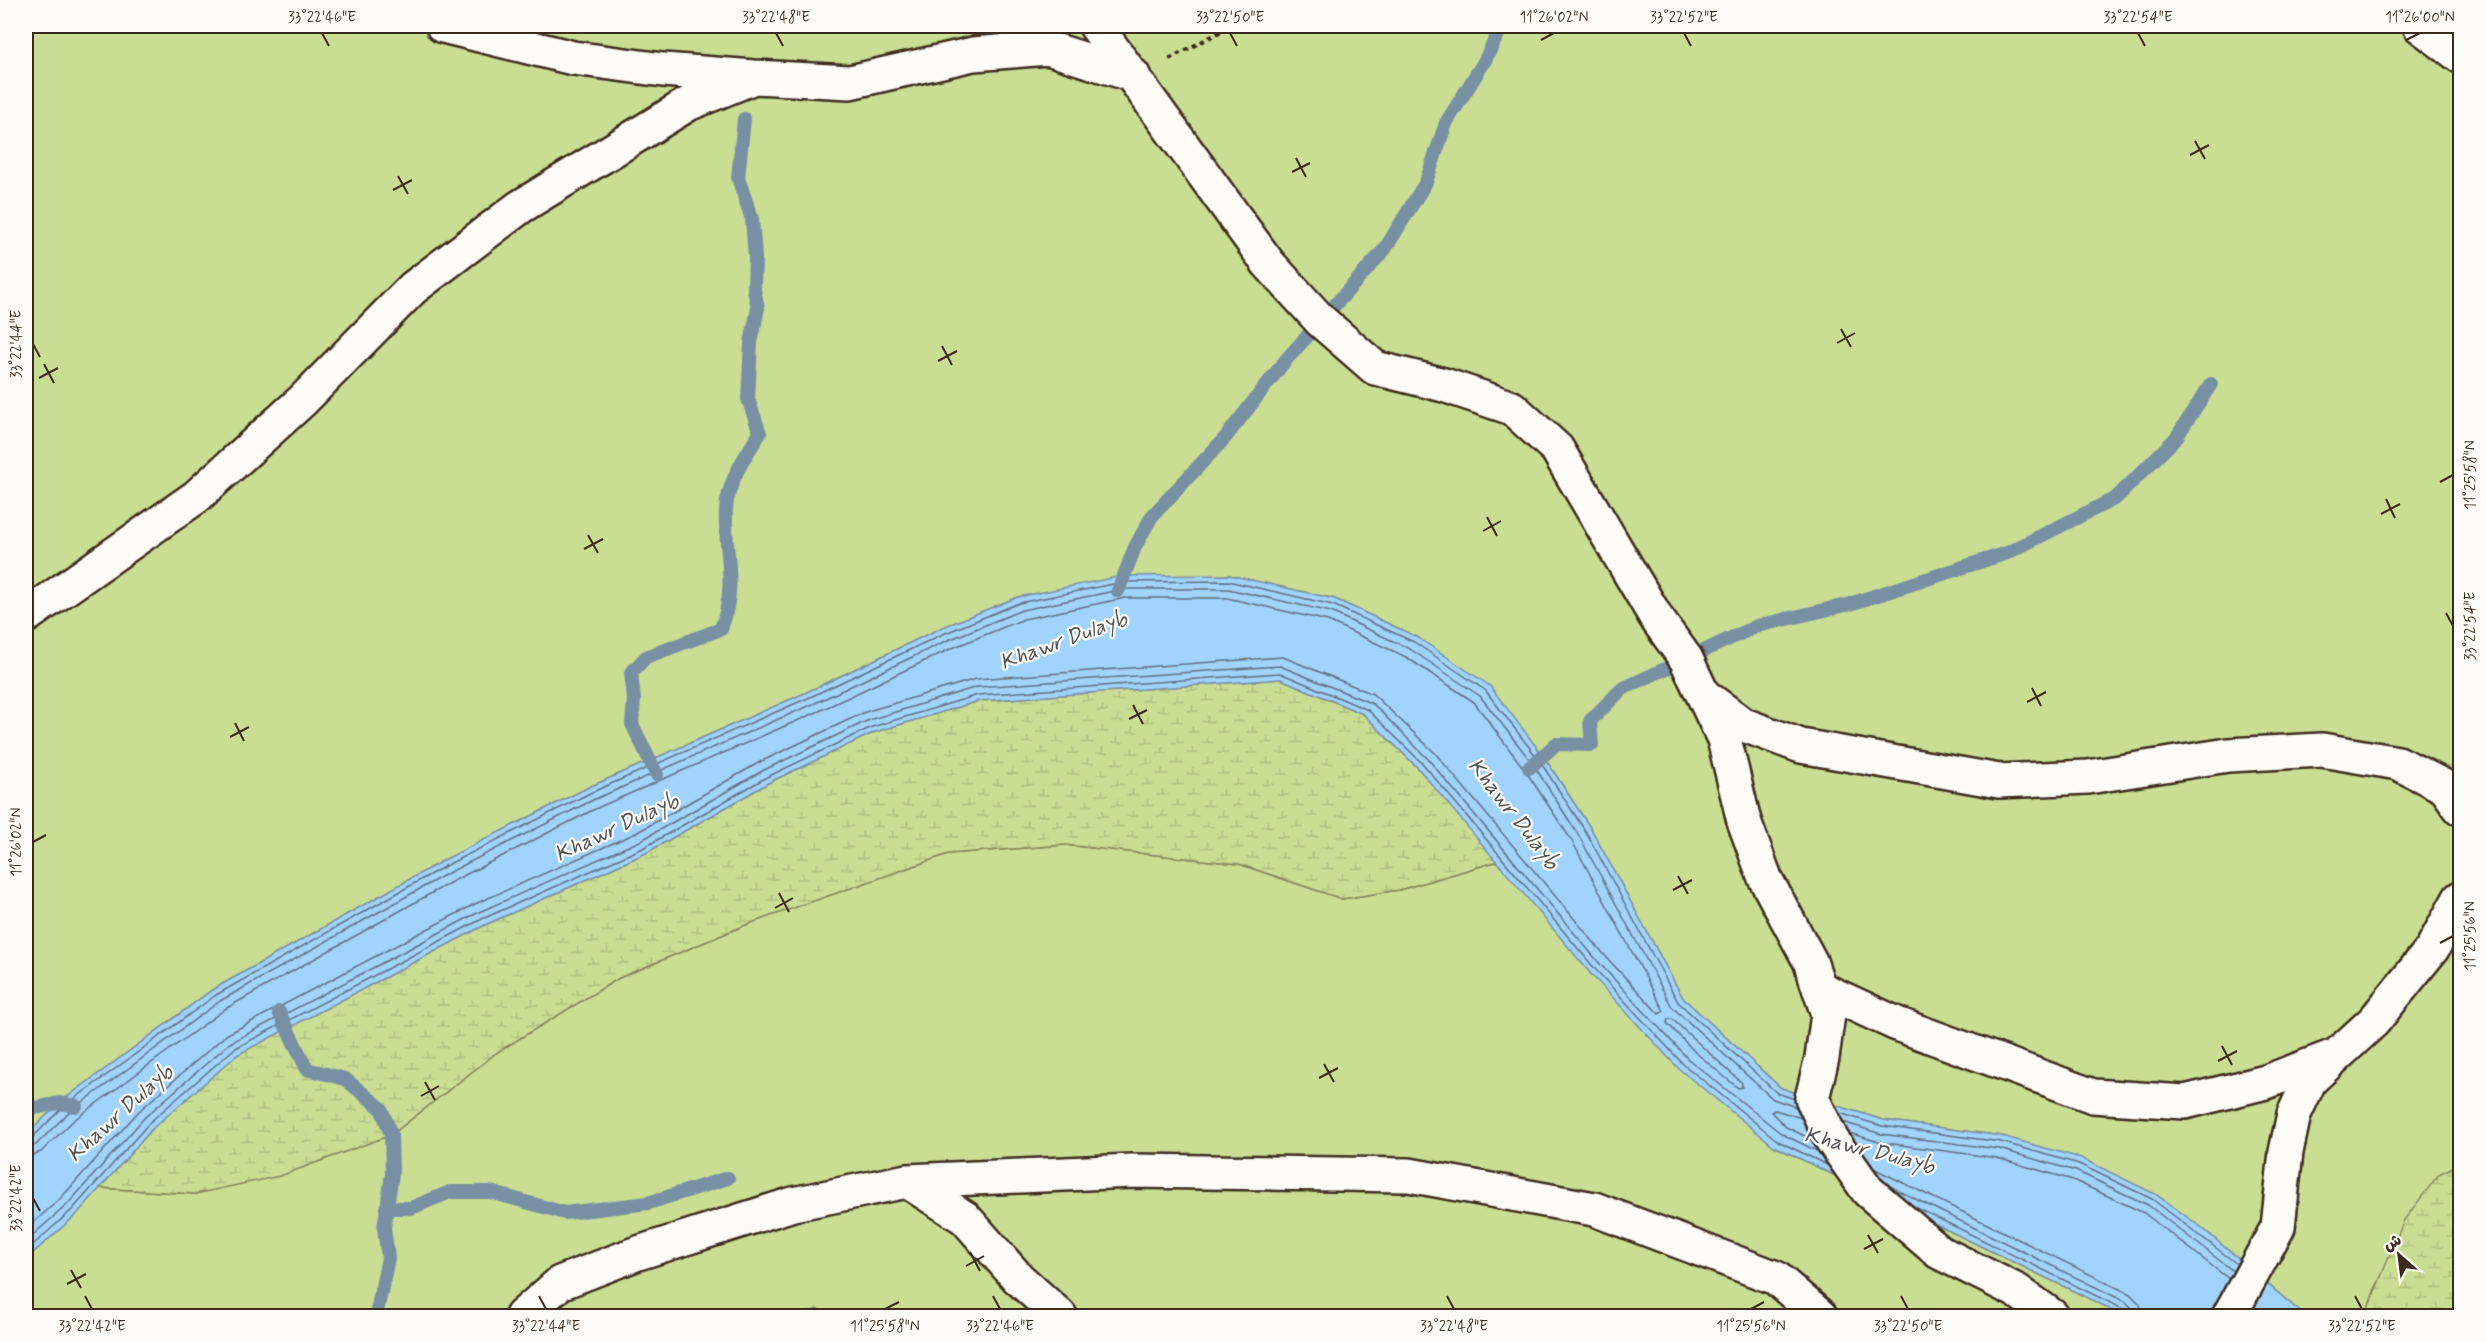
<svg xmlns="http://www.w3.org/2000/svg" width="2486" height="1342" viewBox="0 0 2486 1342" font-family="Mynerve,'Playpen Sans Arabic',sans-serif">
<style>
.green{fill:#c9de93;stroke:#828458;stroke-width:1.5}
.wetland{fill:url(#wetland-marsh);stroke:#828458;stroke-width:1.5}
.water{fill:#a0d3fe;stroke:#788fa4;stroke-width:1.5}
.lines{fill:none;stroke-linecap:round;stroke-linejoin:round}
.shore{stroke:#636e78;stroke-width:1.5}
.stream{stroke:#788fa4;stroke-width:14}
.minor-casing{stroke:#3b2a1e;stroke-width:38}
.path{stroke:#3b2a1e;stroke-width:4;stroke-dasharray:4.5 4.5;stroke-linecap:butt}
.minor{stroke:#fdfcf7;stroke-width:33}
.ticks{fill:none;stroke:#3b2a1e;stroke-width:2}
.labels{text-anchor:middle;stroke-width:4.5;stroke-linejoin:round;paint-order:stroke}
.water-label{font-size:22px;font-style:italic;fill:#545456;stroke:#fdfcf7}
.neatline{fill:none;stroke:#3b2a1e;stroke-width:2}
.ticks-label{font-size:15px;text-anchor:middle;fill:#3b2a1e}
</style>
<defs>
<pattern id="wetland-marsh" width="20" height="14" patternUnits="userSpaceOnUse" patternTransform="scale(1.5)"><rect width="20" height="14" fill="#c9de93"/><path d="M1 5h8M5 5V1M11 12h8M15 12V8" fill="none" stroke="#aebf7e"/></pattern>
</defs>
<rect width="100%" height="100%" fill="#fdfcf7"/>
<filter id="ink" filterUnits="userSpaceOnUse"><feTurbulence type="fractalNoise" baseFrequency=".0167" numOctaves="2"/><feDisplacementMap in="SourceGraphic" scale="12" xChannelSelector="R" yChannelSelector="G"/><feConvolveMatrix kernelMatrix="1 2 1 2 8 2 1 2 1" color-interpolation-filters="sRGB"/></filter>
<g filter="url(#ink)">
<path class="green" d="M26 26H2460V1164L2439 1174 2375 1289 2365 1316H2305L2201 1227 2155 1194 2002 1136 1883 1120 1781 1088 1683 998 1591 829 1544 757 1417 637 1335 599 1229 575 1018 597 941 628 805 693 587 788 444 860 212 990 59 1103 26 1136Z
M1065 845 1239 864 1342 899 1399 890 1498 861 1591 974 1774 1146 2125 1316H832L817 1309 797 1316H26V1259L76 1215 100 1188 195 1194 391 1135 496 1053 619 978 748 924 948 854Z"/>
<path class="wetland" d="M1281 679 1363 714 1418 768 1498 861 1399 890 1342 899 1239 864 1065 845 948 854 748 924 619 978 496 1053 391 1135 280 1176 195 1194 100 1188 154 1127 237 1055 485 925 646 853 770 782 875 732 979 701Z
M2460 1164V1316H2365L2404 1220 2439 1174Z"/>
<path class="water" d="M1229 575 1335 599 1417 637 1490 686 1544 757 1591 829 1683 998 1781 1088 1883 1120 2002 1136 2081 1158 2155 1194 2201 1227 2305 1316H2125L1774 1146 1679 1069 1591 974 1418 768 1363 714 1281 679 979 701 875 732 770 782 646 853 485 925 237 1055 154 1127 76 1215 26 1259V1136L59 1103 212 990 444 860 587 788 805 693 941 628 1018 597 1122 576Z"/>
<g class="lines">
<path class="shore" d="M1668 1019H1672L1742 1083V1087L1738 1088 1695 1052 1667 1023Z
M1839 1113 1882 1126 2001 1142 2079 1164 2152 1199 2237 1264
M1802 1118 1775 1110 1771 1112 1786 1127 1811 1139
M1843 1122 1881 1134 1999 1149 2076 1171 2148 1205 2233 1271
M1849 1133 1879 1142 1997 1158 2073 1180 2144 1213 2229 1279
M26 1140 32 1138 63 1107 216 995 447 865 590 793 808 698 943 634 1019 603 1123 582 1228 581 1333 605 1414 642 1485 690 1539 760 1586 832 1678 1002 1777 1093 1795 1099
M26 1148 36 1145 68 1113 220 1001 450 872 593 800 811 705 946 641 1022 610 1124 589H1228L1331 612 1410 649 1480 696 1533 764 1579 836 1672 1007 1773 1099 1796 1107
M26 1157 41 1152 74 1120 225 1009 455 880 597 808 815 713 950 649 1024 619 1125 598H1227L1328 621 1406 657 1474 702 1525 770 1572 841 1664 1011 1659 1014 1608 959 1435 753 1373 694 1283 657 976 679 865 712 760 762 636 833 475 904 226 1035 139 1111 60 1199 26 1229
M1875 1169 2130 1294 2140 1304 2142 1316
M1891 1187 2126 1302 2132 1308 2133 1316
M1913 1206 2121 1308 2126 1316
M26 1241 67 1205 145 1117 230 1043 479 912 640 841 764 770 869 720 977 687 1280 666 1373 704 1428 759 1601 965 1688 1059 1782 1134 1819 1152
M26 1251 72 1210 150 1122 234 1049 482 919 643 848 767 777 872 727 978 695 1280 673 1368 710 1423 764 1596 970 1683 1064 1778 1141 1827 1165"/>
<path class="stream" d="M1118 591 1135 547 1152 516 1225 438 1285 361 1385 249 1426 182 1446 123 1484 62 1502 26
M1529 768 1556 744 1592 745 1590 721 1622 689 1757 626 1850 604 2007 553 2116 498 2176 438 2211 384
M657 775 632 724 634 700 631 673 646 657 721 629C738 582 724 554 726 509 728 481 746 455 760 433L748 399 751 343 758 308 754 290 755 257 752 219 738 178 744 119
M279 1012 307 1069 345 1079 381 1108 391 1134 392 1174 384 1228 388 1258 376 1316
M26 1110 59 1103 76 1106
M386 1208H411L450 1192H490L565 1213 648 1203 728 1178"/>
<g class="minor-casing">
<path id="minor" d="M443 26 573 58 663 70 754 77 850 82 973 54 1048 48 1133 75
M1096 26 1268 263 1321 321 1375 368 1444 385 1512 408 1557 449 1657 619 1686 659 1724 739 1744 821 1765 878 1810 961 1828 1014 1822 1058 1812 1098 1832 1140 1868 1191 1939 1252 2017 1291 2052 1316
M2420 26 2460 56
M26 616 196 497 303 400 413 288 520 207 688 104 754 77
M1706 697 1744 725 1801 746 1999 781 2088 777 2228 755 2322 750 2398 763 2445 787 2460 808
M1819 988 1897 1024 2093 1096 2185 1102 2266 1082 2337 1055
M907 1181 965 1218 1018 1278 1060 1316
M522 1316 560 1283 635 1254 793 1204 907 1181 1132 1171 1409 1175 1594 1209 1776 1278 1820 1316
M2229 1316 2278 1227 2286 1152 2294 1114 2310 1080 2374 1021 2432 949 2460 898"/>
</g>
<path class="path" d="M1169 59 1231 26"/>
<use href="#minor" class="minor"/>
</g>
</g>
<path class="ticks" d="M322 33 329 46M776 33 783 46M1230 33 1237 46M1684 33 1691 46M2138 33 2145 46M1541 40 1554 33M2406 40 2420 33M2195 141 2205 159M2190 155 2209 145M1296 158 1306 177M1292 172 1310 163M398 176 408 194M393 190 412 180M1841 329 1851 347M1837 343 1855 333M33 344 40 357M942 346 952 365M938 361 957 351M44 364 54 383M39 378 58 368M2440 482 2453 475M2386 499 2395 518M2381 514 2400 504M1487 517 1497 536M1483 531 1501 521M588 535 598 553M584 549 603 539M2446 613 2453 626M2032 688 2041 706M2027 702 2046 692M1133 705 1143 724M1129 719 1147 710M235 723 244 741M230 737 249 727M33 842 46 835M1678 876 1688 894M1673 890 1692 880M779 893 789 912M775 908 793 898M2440 943 2453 936M2222 1046 2232 1065M2218 1061 2237 1051M1324 1064 1334 1082M1319 1078 1338 1068M425 1082 435 1100M421 1096 439 1086M33 1198 40 1211M1868 1235 1878 1253M1864 1249 1883 1239M970 1252 980 1271M966 1266 984 1256M71 1270 81 1288M67 1284 86 1274M85 1296 92 1309M539 1296 546 1309M993 1296 1000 1309M1447 1296 1454 1309M1901 1296 1908 1309M2355 1296 2362 1309M885 1309 899 1302M1751 1309 1764 1302"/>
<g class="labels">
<g class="water-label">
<text transform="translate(1063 639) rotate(-20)" y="8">Khawr Dulayb</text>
<text transform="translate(1515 813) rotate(52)" y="8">Khawr Dulayb</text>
<text transform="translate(616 826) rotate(-25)" y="8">Khawr Dulayb</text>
<text transform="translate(119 1112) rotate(-42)" y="8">Khawr Dulayb</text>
<text transform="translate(1870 1149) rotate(14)" y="8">Khawr Dulayb</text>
</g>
</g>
<rect width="2486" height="1342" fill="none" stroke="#fdfcf7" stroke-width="66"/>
<g transform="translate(2399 1255) rotate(332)" stroke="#fdfcf7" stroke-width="4.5" paint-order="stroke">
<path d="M0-4.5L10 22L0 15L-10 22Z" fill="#3b2a1e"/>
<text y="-9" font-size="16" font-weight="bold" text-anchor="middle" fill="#3b2a1e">ش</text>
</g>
<rect x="33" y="33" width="2420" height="1276" class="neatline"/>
<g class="ticks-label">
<text x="322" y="22">33°22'46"E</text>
<text x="776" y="22">33°22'48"E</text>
<text x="1230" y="22">33°22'50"E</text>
<text x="1554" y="22">11°26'02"N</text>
<text x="1684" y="22">33°22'52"E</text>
<text x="2138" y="22">33°22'54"E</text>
<text x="2420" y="22">11°26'00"N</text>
<text transform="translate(16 344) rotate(-90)" y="5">33°22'44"E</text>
<text transform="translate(2470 475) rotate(-90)" y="5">11°25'58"N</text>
<text transform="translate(2470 626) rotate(-90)" y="5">33°22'54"E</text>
<text transform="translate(16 842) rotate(-90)" y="5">11°26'02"N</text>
<text transform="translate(2470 936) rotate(-90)" y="5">11°25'56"N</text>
<text transform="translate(16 1198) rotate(-90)" y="5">33°22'42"E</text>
<text x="92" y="1331">33°22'42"E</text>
<text x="546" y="1331">33°22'44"E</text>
<text x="885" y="1331">11°25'58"N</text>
<text x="1000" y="1331">33°22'46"E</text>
<text x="1454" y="1331">33°22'48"E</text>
<text x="1751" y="1331">11°25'56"N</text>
<text x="1908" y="1331">33°22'50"E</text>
<text x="2362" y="1331">33°22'52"E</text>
</g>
</svg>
